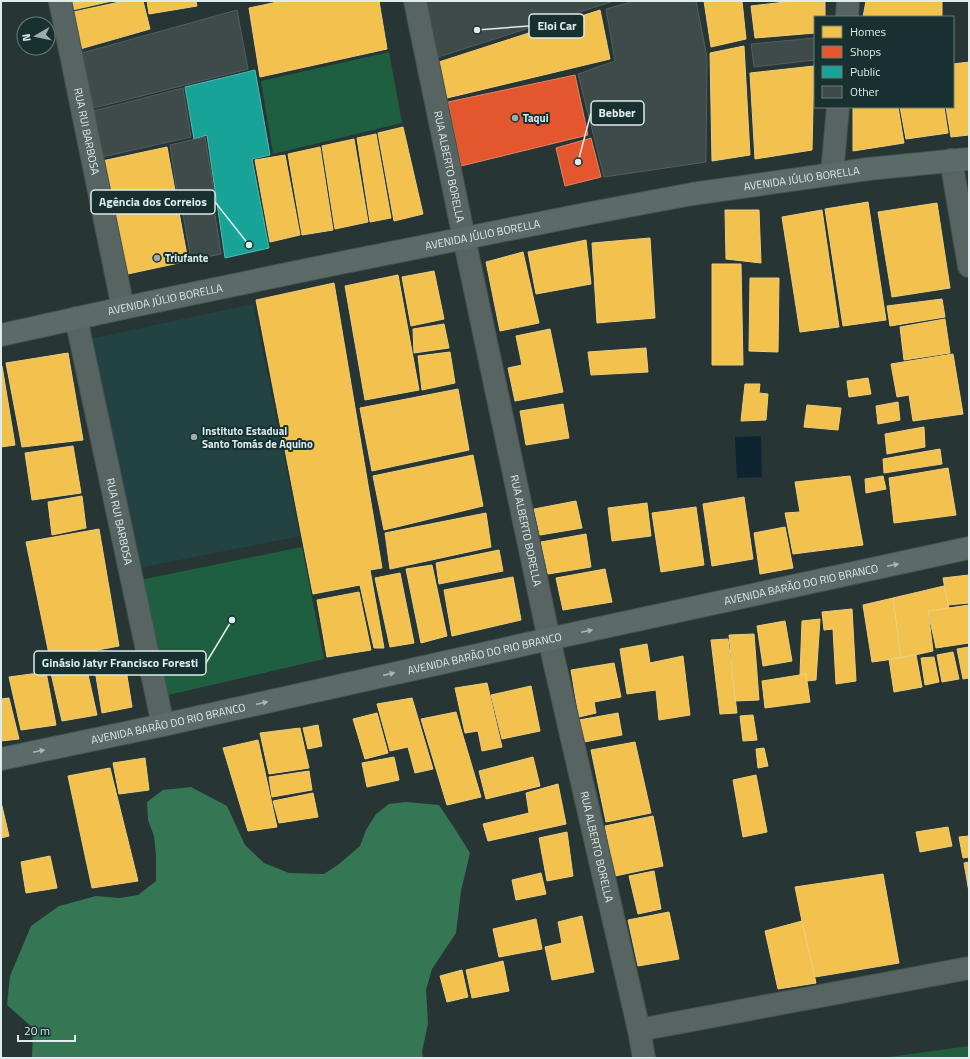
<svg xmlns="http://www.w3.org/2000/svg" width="970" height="1059" viewBox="0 0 970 1059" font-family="'Titillium Web',sans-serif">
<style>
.built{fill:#234343}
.green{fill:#1e5f3f}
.forest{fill:#357754}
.water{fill:#0c2530}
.homes{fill:#f2c14e;stroke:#ecce7d}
.shops{fill:#e4572e;stroke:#e28467}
.public{fill:#17a398;stroke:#52b9b1}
.building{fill:#3f4a4a;stroke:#535e5f}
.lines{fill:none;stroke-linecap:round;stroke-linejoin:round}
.minor-casing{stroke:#465151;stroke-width:24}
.major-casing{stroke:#465151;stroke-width:24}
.minor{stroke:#586461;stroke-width:22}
.major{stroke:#5a6b68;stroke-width:22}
.oneway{fill:#a9b8b7}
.poi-dot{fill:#9eacac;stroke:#183130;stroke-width:1.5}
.labels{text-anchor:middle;stroke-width:4;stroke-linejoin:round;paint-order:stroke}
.poi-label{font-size:11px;font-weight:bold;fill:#ddecec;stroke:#183130;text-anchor:start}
.street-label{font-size:11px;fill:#ddecec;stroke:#183130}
.leader{fill:none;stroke:#ddecec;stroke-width:1.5}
.callout-dot{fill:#ddecec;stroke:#183130;stroke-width:1.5}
.callout{fill:#183130;stroke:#ddecec;stroke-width:1.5}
.callout-label{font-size:12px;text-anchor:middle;font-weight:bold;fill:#ddecec}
</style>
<rect width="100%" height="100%" fill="#283535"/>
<path class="built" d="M253 304 300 536 134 569 90 339Z"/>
<path class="green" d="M389 52 402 123 273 154 261 81Z
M302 547 324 659 164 696 140 580Z
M969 1046V1058H881Z"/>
<path class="forest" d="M191 787 227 806 245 845 264 863 289 873 324 874 339 864 360 846 366 830 376 814 389 804 406 802 439 805 453 826 470 853 461 891 456 933 432 969 426 990 428 1023 422 1052 423 1058H32L33 1028 7 1005 10 976 31 926 59 906 96 896 120 898 138 895 156 881V855L154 836 148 820 147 802 163 790Z"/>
<path class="water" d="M761 436 762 477 737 478 735 437Z"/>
<path class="homes" d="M66 1H112L68 11Z
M124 1H143L150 29 80 49 69 13Z
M147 1H196L197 6 149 14Z
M282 1H379L387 49 260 77 249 8Z
M704 1H742L746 39 711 47Z
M794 1H825V17H815V33L755 38 751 6Z
M866 1H942V17H863Z
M600 10 610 59 447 98 439 62Z
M744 46 750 155 712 161 710 53Z
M969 62V135L951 137 946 107H953V64Z
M814 66 812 150 755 159 750 73Z
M853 107H898L904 143 853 151Z
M900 107H944L948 133 906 139Z
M403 127 423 214 394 221 378 133Z
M376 134 391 218 370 222 357 138Z
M354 139 368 222 335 229 322 146Z
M167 147 188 261 123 275 102 161Z
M320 147 333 230 302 235 288 154Z
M285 155 300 235 270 242 255 160Z
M868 202 886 320 843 326 825 209Z
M937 203 950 288 892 297 878 212Z
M725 210H759L761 263 726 259Z
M822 210 839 327 800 332 782 217Z
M650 238 655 318 597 323 592 243Z
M586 240 591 284 536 294 528 252Z
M523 252 539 323 500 331 486 262Z
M712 264H741L743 365H712Z
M434 271 444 319 411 326 402 277Z
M398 275 419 390 365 400 345 286Z
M750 278H779L778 352 749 351Z
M334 283 382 568 370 570 384 648H374L360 585 313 594 256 300Z
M942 299 945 317 890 326 887 306Z
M945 319 950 353 904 360 900 327Z
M444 324 449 348 414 353 413 329Z
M550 329 563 392 515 401 508 368 522 365 516 336Z
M646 348 648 372 591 375 588 352Z
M450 352 455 383 422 390 418 356Z
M68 353 83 440 22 447 6 363Z
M953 354 963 414 913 421 909 395 897 397 891 364Z
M1 366H2L15 445 1 447Z
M868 378 871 394 849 397 847 381Z
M745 384H760L759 393 768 394 766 420 741 421Z
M458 389 469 450 372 471 360 408Z
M898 402 900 420 878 424 876 406Z
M563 404 569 438 526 445 520 411Z
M807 405 841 408 838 430 804 427Z
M924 427 925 447 887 454 885 434Z
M73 446 81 493 32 500 25 453Z
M940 449 942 464 884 473 883 459Z
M473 455 483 506 384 530 373 476Z
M948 468 956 515 894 523 889 478Z
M850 476 863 545 793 554 785 513 800 512 795 482Z
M883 476 886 489 866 493 865 479Z
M82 496 86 528 52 535 48 502Z
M744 497 753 559 712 566 703 504Z
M576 501 582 528 540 535 534 509Z
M647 503 651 536 612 541 608 508Z
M696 507 704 565 661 572 652 513Z
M486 513 491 547 390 569 385 533Z
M785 527 793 568 760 574 754 533Z
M99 529 119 646 50 659 26 542Z
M586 534 591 567 548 574 541 542Z
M499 550 503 571 439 584 436 563Z
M432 565 447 636 421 643 406 569Z
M605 569 612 602 563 610 556 578Z
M400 573 414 643 390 647 375 578Z
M969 575V603L948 605 943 578Z
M513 577 521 620 452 636 444 590Z
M944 586 949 608 928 611 933 651 901 658 893 598Z
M359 592 371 650 327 657 317 600Z
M893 598 901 658 872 662 863 605Z
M969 605V643L936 648 928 611Z
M852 609 856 681 836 684 833 629 824 630 822 612Z
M820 619 816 680 807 681 806 674 800 675 802 621Z
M785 621 792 661 763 666 757 626Z
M754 634 759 700 735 701 729 635Z
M728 639 737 713 720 714 711 640Z
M647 644 650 663 683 656 690 715 659 720 656 690 627 694 620 649Z
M969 647V678L963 679 957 649Z
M123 651 132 707 102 713 93 658Z
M953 652 959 679 942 682 937 655Z
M916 655 922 687 894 692 889 659Z
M934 657 939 682 925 685 921 658Z
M85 661 97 715 62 721 50 669Z
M614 663 621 697 594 702 596 713 579 717 571 670Z
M46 672 56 725 21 730 9 677Z
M806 674 810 702 765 708 762 681Z
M487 683 502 747 482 751 478 731 465 733 455 688Z
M531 686 540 731 502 739 491 695Z
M9 698 19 739 1 741V699Z
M412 698 433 769 415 773 408 747 390 751 377 704Z
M456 712 481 797 447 805 421 719Z
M377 713 388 753 365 759 353 719Z
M618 713 622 735 584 742 579 720Z
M753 715 757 740 743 741 740 716Z
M318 725 322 746 308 749 303 728Z
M300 728 309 768 269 774 260 733Z
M258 740 277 827 248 831 223 748Z
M635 742 651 813 606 822 591 750Z
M764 748 768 766 758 768 756 749Z
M394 757 399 780 367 787 362 763Z
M533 757 540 786 486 799 479 771Z
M145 758 149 790 119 794 113 763Z
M110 768 138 881 92 888 68 776Z
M309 771 312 790 272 797 269 777Z
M756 775 767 832 743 837 733 780Z
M558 784 566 824 488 841 483 824 529 813 526 793Z
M313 793 318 817 279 823 273 801Z
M1 802 9 836 1 838Z
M653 816 663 866 615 876 605 826Z
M948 827 952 846 920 852 916 832Z
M567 832 573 876 547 881 539 838Z
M969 836V857L963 858 959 837Z
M50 856 57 888 26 893 21 862Z
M969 862V892L964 863Z
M654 871 661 909 638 914 629 876Z
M541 873 546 894 516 900 512 880Z
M883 874 899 963 815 977 802 921 795 887Z
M669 912 679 959 638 966 628 920Z
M582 916 594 972 552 980 545 947 562 943 558 922Z
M536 919 542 949 499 957 493 929Z
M802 921 816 983 778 989 765 931Z
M503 961 509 991 472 998 466 970Z
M462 970 468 997 447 1002 440 976Z"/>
<path class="shops" d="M575 75 588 135 461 166 448 102Z
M591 138 601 177 565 186 556 148Z"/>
<path class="public" d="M255 70 270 155 252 159 269 248 225 258 207 135 194 139 185 87Z"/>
<path class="building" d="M423 1H614L435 58Z
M634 1H696L707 57 706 162 604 177 578 74 615 61 606 9Z
M237 10 248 69 94 108 82 53Z
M815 38V60L754 67 751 44Z
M183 88 191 137 102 157 93 111Z
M205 137 214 192 178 199 170 145Z
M212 195 221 254 191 260 181 202Z"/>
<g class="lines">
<g class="minor-casing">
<g id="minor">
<path id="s1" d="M60 1 123 308"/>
<path id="s2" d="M415 1 464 238 549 639 639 1030 644 1058"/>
<path d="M847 17 848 1"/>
<path d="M951 160 969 266"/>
<path d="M832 174 838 107"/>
<path id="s3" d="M76 318 163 725"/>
<path d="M639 1030 969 968"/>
</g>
</g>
<g class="major-casing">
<g id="major">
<path id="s4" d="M1 335 123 308 340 263 591 213 692 194 868 169 969 159"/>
<path id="s5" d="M1 759 163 725 549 639 969 548"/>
</g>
</g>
<use href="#minor" class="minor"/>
<use href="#major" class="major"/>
</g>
<defs><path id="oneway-solid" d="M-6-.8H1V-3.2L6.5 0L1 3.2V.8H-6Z"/></defs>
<g class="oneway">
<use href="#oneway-solid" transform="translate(893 565) rotate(-12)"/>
<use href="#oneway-solid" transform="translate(587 631) rotate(-12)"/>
<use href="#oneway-solid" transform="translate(389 674) rotate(-13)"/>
<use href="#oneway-solid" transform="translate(262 703) rotate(-13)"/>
<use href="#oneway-solid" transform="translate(39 751) rotate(-12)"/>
</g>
<g class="poi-dot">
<circle cx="515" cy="118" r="4"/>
<circle cx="157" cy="258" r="4"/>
<circle cx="194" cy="437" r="4"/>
</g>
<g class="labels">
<g class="poi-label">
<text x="523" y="122">Taqui</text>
<text x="165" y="262">Triufante</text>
<text x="202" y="435">Instituto Estadual<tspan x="202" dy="13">Santo Tomás de Aquino</tspan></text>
</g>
<g class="street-label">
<text dy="4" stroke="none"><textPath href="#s1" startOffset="133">RUA RUI BARBOSA</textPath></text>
<text dy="4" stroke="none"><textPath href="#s2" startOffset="169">RUA ALBERTO BORELLA</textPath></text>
<text dy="4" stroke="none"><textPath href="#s4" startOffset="816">AVENIDA JÚLIO BORELLA</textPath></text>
<text dy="4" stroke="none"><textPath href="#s4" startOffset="492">AVENIDA JÚLIO BORELLA</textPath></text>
<text dy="4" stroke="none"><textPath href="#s4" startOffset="168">AVENIDA JÚLIO BORELLA</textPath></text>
<text dy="4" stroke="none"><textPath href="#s3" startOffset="208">RUA RUI BARBOSA</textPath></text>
<text dy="4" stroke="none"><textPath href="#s2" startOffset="541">RUA ALBERTO BORELLA</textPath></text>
<text dy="4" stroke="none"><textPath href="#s5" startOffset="819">AVENIDA BARÃO DO RIO BRANCO</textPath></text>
<text dy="4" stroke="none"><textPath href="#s5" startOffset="495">AVENIDA BARÃO DO RIO BRANCO</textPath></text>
<text dy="4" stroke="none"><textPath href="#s5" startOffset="171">AVENIDA BARÃO DO RIO BRANCO</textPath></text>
<text dy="4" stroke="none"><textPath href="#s2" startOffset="865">RUA ALBERTO BORELLA</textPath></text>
</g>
</g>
<path class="leader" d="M477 30L529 26M578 162L591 113M249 245L215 202M232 620L206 663"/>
<g class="callout-dot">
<circle cx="477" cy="30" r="4"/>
<circle cx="578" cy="162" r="4"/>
<circle cx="249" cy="245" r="4"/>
<circle cx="232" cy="620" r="4"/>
</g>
<g class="callout">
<rect x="529" y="14" width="55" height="24" rx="4"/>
<rect x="591" y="101" width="53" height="24" rx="4"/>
<rect x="91" y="190" width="124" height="24" rx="4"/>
<rect x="34" y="651" width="172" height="24" rx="4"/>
</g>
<g class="callout-label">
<text x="557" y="30">Eloi Car</text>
<text x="617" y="117">Bebber</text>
<text x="153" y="206">Agência dos Correios</text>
<text x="120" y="667">Ginásio Jatyr Francisco Foresti</text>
</g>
<rect width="970" height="1059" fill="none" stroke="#ddecec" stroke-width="4"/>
<rect x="814" y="16" width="140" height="92" fill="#183130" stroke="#677c7b"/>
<rect x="822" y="26" width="20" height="12" fill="#f2c14e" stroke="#677c7b"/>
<text x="850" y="36" font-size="12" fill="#ddecec">Homes</text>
<rect x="822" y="46" width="20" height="12" fill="#e4572e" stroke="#677c7b"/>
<text x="850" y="56" font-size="12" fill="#ddecec">Shops</text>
<rect x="822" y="66" width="20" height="12" fill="#17a398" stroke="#677c7b"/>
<text x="850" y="76" font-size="12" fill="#ddecec">Public</text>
<rect x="822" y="86" width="20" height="12" fill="#3f4a4a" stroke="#677c7b"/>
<text x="850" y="96" font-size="12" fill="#ddecec">Other</text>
<g transform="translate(36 36) rotate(261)"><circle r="19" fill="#183130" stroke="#677c7b"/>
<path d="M0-3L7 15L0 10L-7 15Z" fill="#9eacac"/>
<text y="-6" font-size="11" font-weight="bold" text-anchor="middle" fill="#ddecec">N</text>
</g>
<path d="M18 1035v6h57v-6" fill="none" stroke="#ddecec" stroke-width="2"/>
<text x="24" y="1035" font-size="12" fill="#ddecec" stroke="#183130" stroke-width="3" paint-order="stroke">20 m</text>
</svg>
